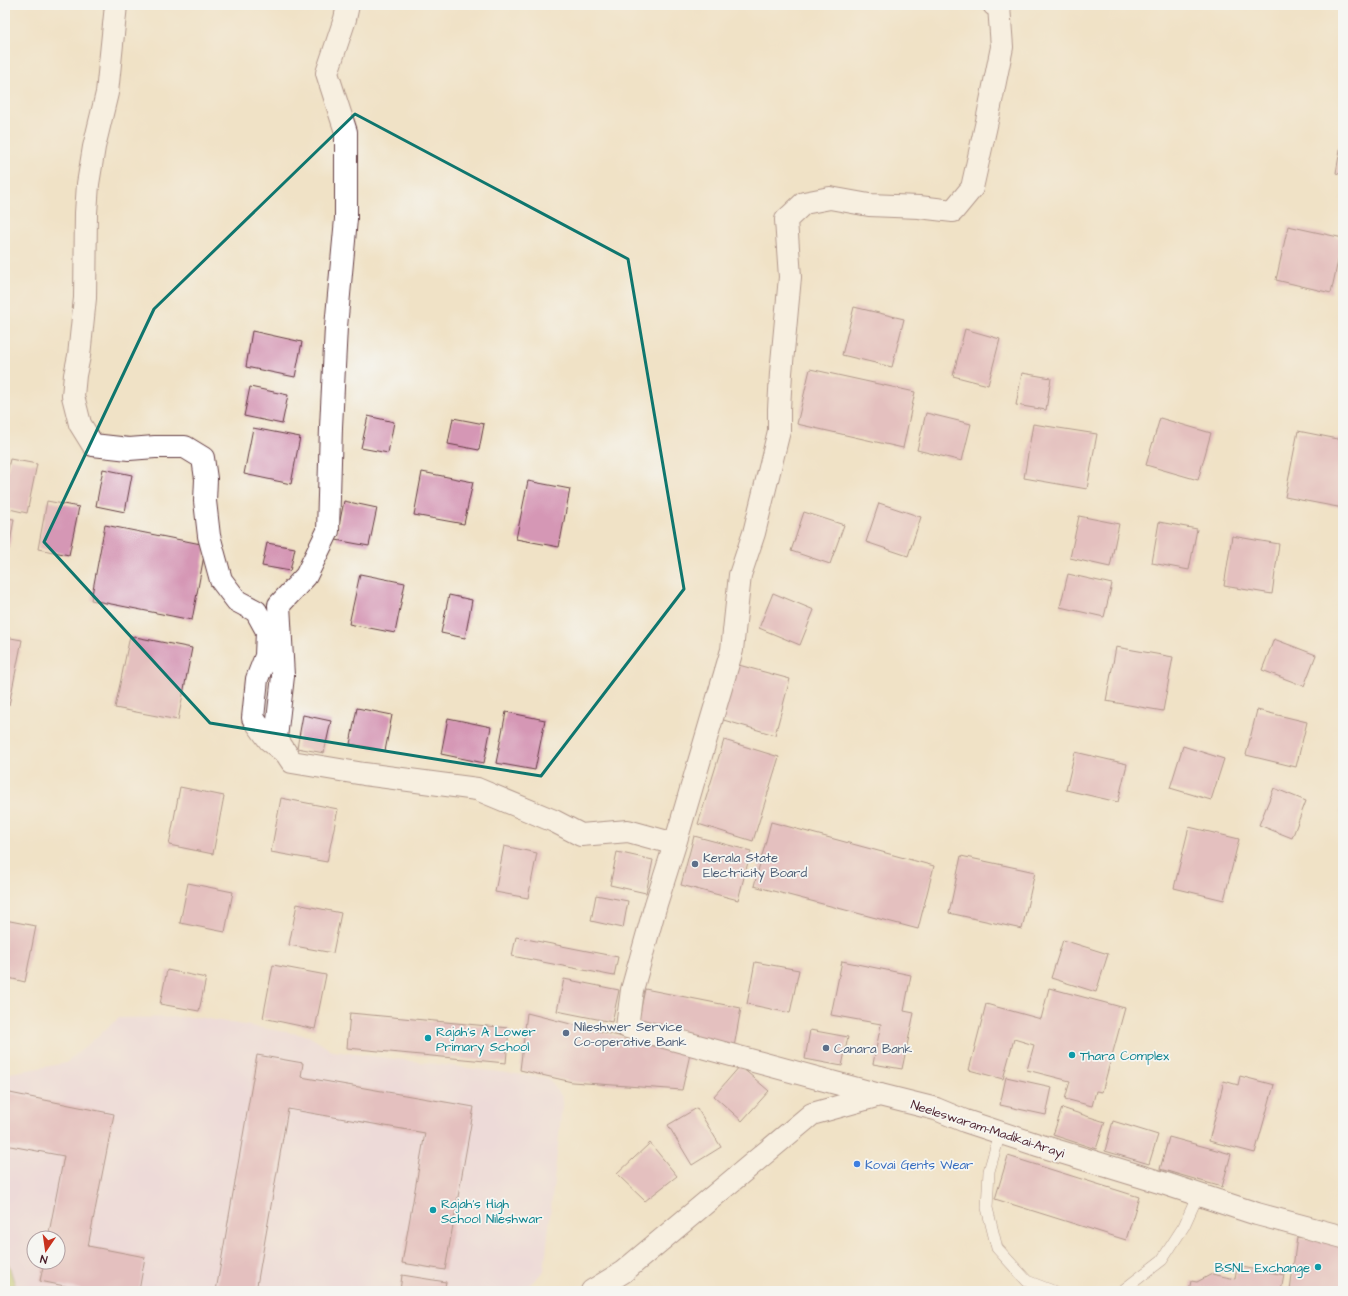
<svg xmlns="http://www.w3.org/2000/svg" width="1348" height="1296" viewBox="0 0 1348 1296" font-family="'Architects Daughter',sans-serif">
<style>
.built{fill:#e9d1ed;fill-rule:evenodd}
.green{fill:#b5ca6e;stroke:#80744c}
.building{fill:#d597b5}
.lines{fill:none;stroke-linecap:round;stroke-linejoin:round}
.lane-casing{stroke:#633c42;stroke-width:12}
.street-casing{stroke:#633c42;stroke-width:24}
.secondary-casing{stroke:#633c42;stroke-width:24}
.lane{stroke:#fff;stroke-width:11}
.street{stroke:#fff;stroke-width:22}
.secondary{stroke:#fff;stroke-width:22}
.marked{fill:none;stroke:#0f766e;stroke-width:3;stroke-linejoin:round}
.service-dot{fill:#5c6f8a;stroke:#f6f6f2;stroke-width:1.5}
.culture-dot{fill:#0f9aa8;stroke:#f6f6f2;stroke-width:1.5}
.shop-dot{fill:#3f7fe0;stroke:#f6f6f2;stroke-width:1.5}
.labels{text-anchor:middle;stroke-width:3.5;stroke-linejoin:round;paint-order:stroke}
.service-label{font-size:13px;fill:#4e5e75;stroke:#f6f6f2;text-anchor:start}
.culture-label{font-size:13px;fill:#0d838f;stroke:#f6f6f2;text-anchor:start}
.street-label{font-size:13px;fill:#4a1f2b;stroke:#f6f6f2}
.shop-label{font-size:13px;fill:#366cbe;stroke:#f6f6f2;text-anchor:start}
</style>
<rect width="100%" height="100%" fill="#f6f6f2"/>
<filter id="ink" filterUnits="userSpaceOnUse"><feTurbulence type="fractalNoise" baseFrequency=".025" numOctaves="2"/><feDisplacementMap in="SourceGraphic" scale="8" xChannelSelector="R" yChannelSelector="G"/><feConvolveMatrix kernelMatrix="1 2 1 2 8 2 1 2 1" color-interpolation-filters="sRGB"/></filter>
<filter id="wash" filterUnits="userSpaceOnUse"><feTurbulence type="fractalNoise" baseFrequency=".012" numOctaves="4" result="noise"/><feDisplacementMap in="SourceGraphic" scale="16" xChannelSelector="R" yChannelSelector="G"/><feGaussianBlur stdDeviation="0.9" result="paint"/><feColorMatrix in="noise" values="0 0 0 0 0 0 0 0 0 0 0 0 0 0 0 0 0 1.4 0 .05"/><feComposite in="paint" operator="in"/></filter>
<g filter="url(#wash)">
<rect width="100%" height="100%" fill="#f0e2c6"/>
<path class="built" d="M197 1017 309 1036 332 1051 548 1078 563 1098 544 1271 523 1291H5V1074L66 1063 119 1018ZM34 1238H58V1262H34Z"/>
<path class="green" d="M5 1253 17 1291H5Z"/>
<g id="blocks">
<path class="building" d="M1342 138H1343V175L1336 173Z
M1288 226 1343 238 1331 293 1276 280Z
M854 307 904 319 892 367 842 355Z
M965 329 1000 339 988 385 953 376Z
M252 331 302 342 295 377 246 367Z
M810 369 915 392 903 448 797 424Z
M1022 373 1051 378 1046 410 1016 405Z
M250 387 288 395 282 424 244 416Z
M926 413 971 424 962 461 917 450Z
M368 416 394 422 388 453 361 448Z
M453 418 484 424 479 450 448 444Z
M1160 418 1211 433 1198 480 1146 465Z
M1033 424 1097 434 1087 489 1024 478Z
M253 428 300 437 291 484 244 474Z
M1298 431 1343 440V508L1285 497Z
M10 459 37 464 27 513 5 508V481Z
M103 469 132 475 125 512 96 506Z
M422 472 473 482 464 524 414 515Z
M528 481 570 489 559 547 516 539Z
M47 501 79 507 69 555 38 549Z
M344 501 377 508 369 546 336 540Z
M879 503 921 517 908 556 866 542Z
M804 512 844 525 830 564 791 551Z
M1079 516 1119 524 1110 567 1070 558Z
M5 518 14 519 9 549 5 548Z
M1159 522 1197 529 1189 570 1152 563Z
M105 525 206 545 192 620 91 600Z
M1232 536 1279 544 1272 594 1224 586Z
M267 543 295 548 290 571 262 566Z
M360 574 405 583 395 633 349 624Z
M1068 574 1112 584 1104 617 1060 607Z
M773 593 814 610 800 645 759 628Z
M449 595 472 600 465 638 441 633Z
M130 636 192 648 178 720 115 708Z
M5 637 22 640 9 705 5 704Z
M1274 639 1316 655 1304 686 1262 670Z
M1116 647 1173 657 1163 711 1106 701Z
M735 664 790 679 775 735 720 719Z
M357 708 392 715 385 751 350 744Z
M1257 710 1307 722 1296 767 1246 755Z
M506 712 545 720 535 770 496 763Z
M303 715 331 721 324 753 297 748Z
M448 718 491 727 484 763 441 754Z
M724 740 779 757 753 841 698 824Z
M1183 746 1224 759 1211 800 1170 788Z
M1075 752 1127 764 1118 802 1066 790Z
M180 787 224 796 213 854 169 845Z
M1274 788 1306 801 1292 838 1259 825Z
M281 798 338 809 327 862 271 852Z
M1342 803H1343V814L1340 813Z
M771 822 934 866 918 929 754 886Z
M1189 827 1239 839 1224 900 1174 888Z
M694 836 751 851 738 900 681 885Z
M504 846 537 853 528 898 495 892Z
M617 852 653 860 646 893 610 885Z
M961 856 1035 872 1022 929 949 913Z
M188 883 233 892 225 932 180 923Z
M596 895 628 901 623 928 591 921Z
M297 904 341 913 333 953 289 945Z
M5 920 36 926 25 982 5 977Z
M516 937 618 957 614 976 512 956Z
M1063 940 1108 954 1096 992 1051 978Z
M842 961 911 975 904 1011 914 1013 902 1069 873 1064 881 1024 831 1015Z
M755 962 799 970 790 1013 747 1004Z
M273 965 326 975 315 1029 263 1018Z
M167 970 206 978 199 1011 160 1004Z
M564 979 619 990 612 1022 557 1011Z
M1049 988 1125 1008 1102 1092 1096 1091 1092 1106 1065 1099 1070 1081 1027 1070 1034 1045 1014 1039 1003 1079 969 1070 986 1004 1041 1019Z
M645 989 741 1008 734 1047 637 1028Z
M350 1013 509 1028 506 1063 347 1048Z
M527 1013 690 1054 682 1090 572 1082 520 1070Z
M810 1030 848 1037 842 1066 805 1059Z
M257 1055 303 1063 301 1077 474 1107 445 1270 402 1263 425 1133 288 1109 256 1291H216Z
M740 1066 769 1091 742 1121 714 1096Z
M1240 1076 1274 1085 1255 1153 1209 1141 1224 1081 1238 1085Z
M1006 1077 1052 1087 1046 1115 1000 1105Z
M5 1092 114 1114 88 1246 145 1257 139 1291H89L40 1281 44 1262H58V1238H48L64 1156 5 1145Z
M697 1108 721 1147 692 1165 668 1125Z
M1062 1108 1105 1122 1096 1149 1053 1135Z
M1113 1121 1158 1135 1149 1164 1105 1151Z
M1169 1137 1231 1154 1222 1187 1160 1169Z
M650 1143 677 1176 645 1201 617 1174Z
M1008 1156 1139 1197 1126 1240 995 1199Z
M1297 1237 1343 1243V1291H1290Z
M1237 1266 1284 1275 1281 1291H1189L1191 1281 1197 1282 1212 1274 1235 1279Z
M402 1275 446 1282 444 1291H400Z"/>
</g>
</g>
<g filter="url(#ink)">
<use href="#blocks" fill-opacity="0" stroke="#633c42" stroke-width="1"/>
<g class="lines">
<g class="lane-casing">
<path id="lane" d="M1000 1133 989 1171 987 1208 997 1248 1027 1281 1053 1291
M1122 1291 1162 1260 1184 1226 1198 1195"/>
</g>
<g class="street-casing">
<path id="street" d="M116 5 107 93 94 147 88 184 86 213 85 298 79 356 75 375 73 396 80 424 93 445 129 449 155 447H185L203 458 206 479 205 501 209 536 221 580 237 601 256 611 267 631 266 656 257 679 253 718 269 740 283 751
M348 5 345 19 327 73 346 132V219L336 327 331 427 328 531 306 576 279 605 283 676 276 738 292 762 364 774 477 789 554 821 581 835 628 831 675 844
M880 1095 627 1027 632 990 656 904 675 844 732 650 740 575 754 533 779 431V409L781 373 790 277 786 220 804 203 830 198 869 205 919 207 953 211 972 188 987 121 1002 47 999 6 994 5"/>
</g>
<g class="secondary-casing">
<path id="secondary" d="M592 1291 623 1272 812 1114 880 1095 936 1109 965 1121 1038 1145 1166 1184 1257 1214 1343 1237"/>
</g>
<use href="#lane" class="lane"/>
<use href="#street" class="street"/>
<use href="#secondary" class="secondary"/>
</g>
</g>
<path d="M0 0H1348V1296H0ZM355 114 628 259 684 589 541 776 210 723 44 542 154 309Z" fill="#f0e2c6" fill-opacity=".55" fill-rule="evenodd"/>
<path class="marked" d="M355 114 628 259 684 589 541 776 210 723 44 542 154 309Z"/>
<g class="service-dot">
<circle cx="695" cy="864" r="4"/>
<circle cx="566" cy="1033" r="4"/>
<circle cx="826" cy="1048" r="4"/>
</g>
<g class="culture-dot">
<circle cx="428" cy="1038" r="4"/>
<circle cx="1072" cy="1055" r="4"/>
<circle cx="433" cy="1210" r="4"/>
<circle cx="1318" cy="1267" r="4"/>
</g>
<circle class="shop-dot" cx="857" cy="1164" r="4"/>
<g class="labels">
<g class="service-label">
<text x="703" y="862">Kerala State<tspan x="703" dy="15">Electricity Board</tspan></text>
<text x="574" y="1031">Nileshwer Service<tspan x="574" dy="15">Co-operative Bank</tspan></text>
<text x="834" y="1053">Canara Bank</text>
</g>
<g class="culture-label">
<text x="436" y="1036">Rajah's A Lower<tspan x="436" dy="15">Primary School</tspan></text>
<text x="1080" y="1060">Thara Complex</text>
<text x="441" y="1208">Rajah's High<tspan x="441" dy="15">School Nileshwar</tspan></text>
<text x="1310" y="1272" text-anchor="end">BSNL Exchange</text>
</g>
<g class="street-label">
<text transform="translate(988 1128) rotate(18)" y="5">Neeleswaram-Madikai-Arayi</text>
</g>
<g class="shop-label">
<text x="865" y="1169">Kovai Gents Wear</text>
</g>
</g>
<rect width="1348" height="1296" fill="none" stroke="#f6f6f2" stroke-width="20"/>
<g transform="translate(46 1250) rotate(193)"><circle r="19" fill="#f6f6f2" stroke="#b1a0a2"/>
<path d="M0-3L7 15L0 10L-7 15Z" fill="#c8321e"/>
<text y="-6" font-size="11" font-weight="bold" text-anchor="middle" fill="#4a1f2b">N</text>
</g>
</svg>
